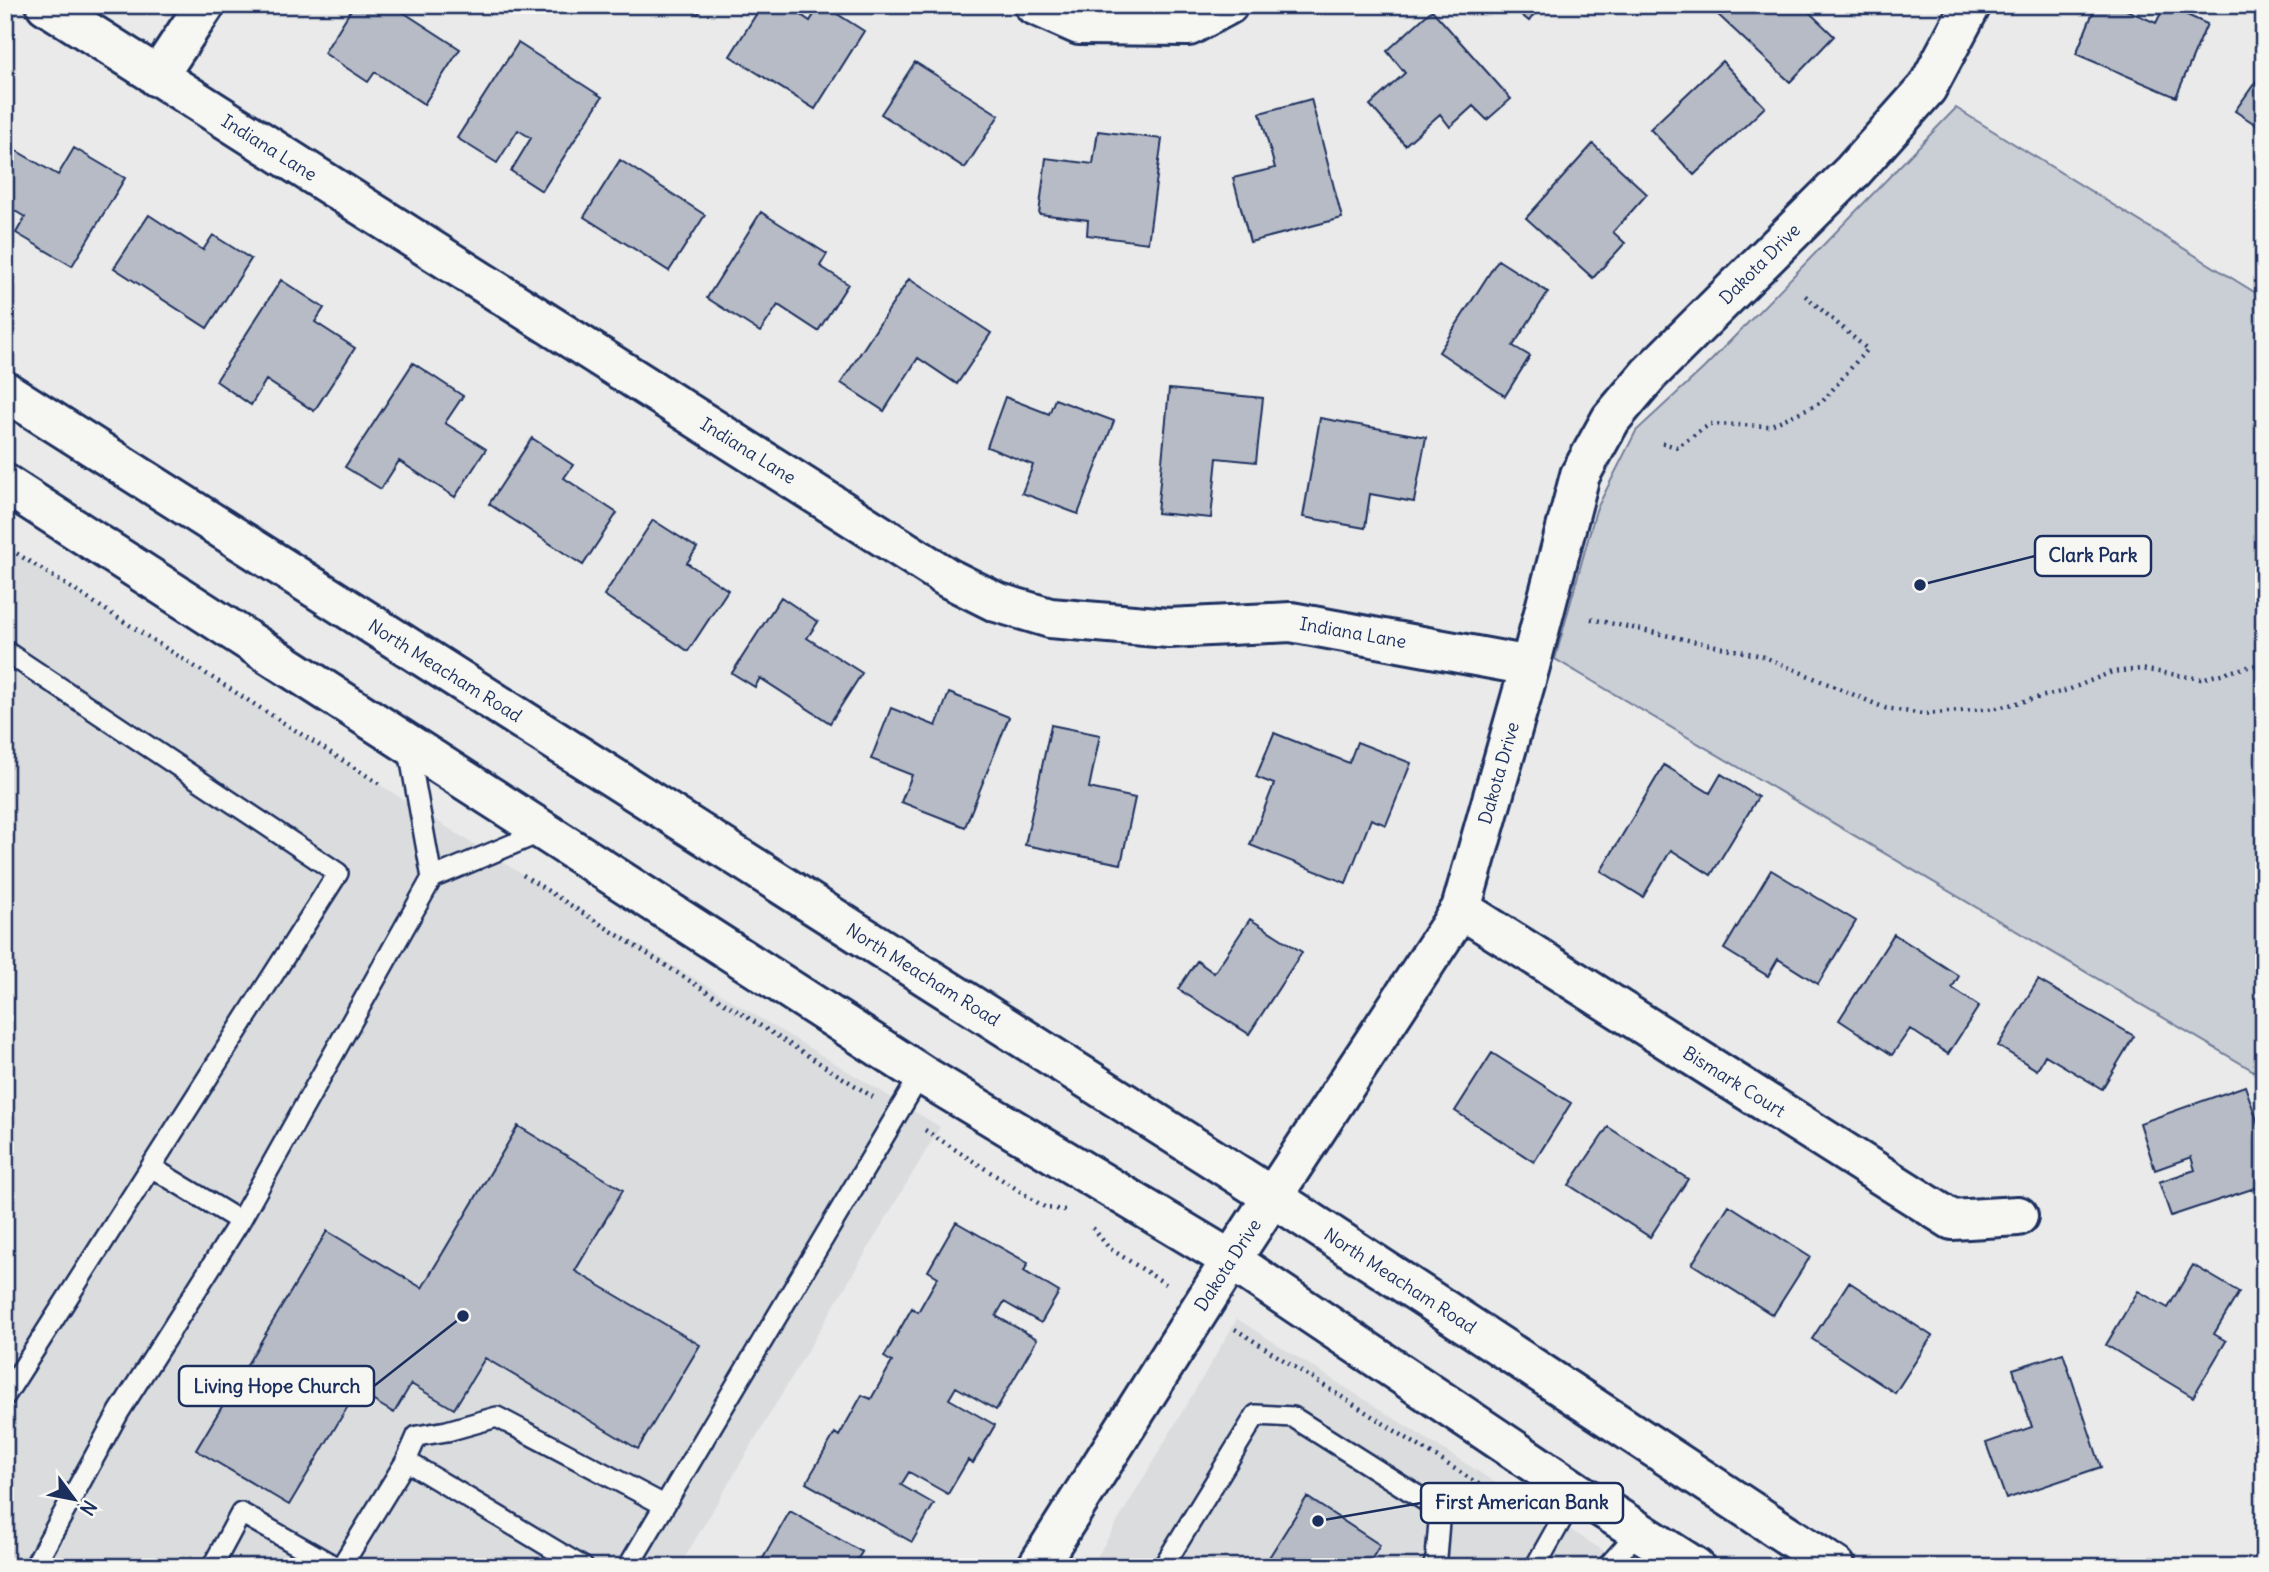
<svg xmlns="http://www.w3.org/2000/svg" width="2269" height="1572" viewBox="0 0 2269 1572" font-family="Delius,sans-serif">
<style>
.built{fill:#dadcde}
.green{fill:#caced5;stroke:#727e9a;stroke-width:2}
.building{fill:#b6bbc6;stroke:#1b2f5e;stroke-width:2}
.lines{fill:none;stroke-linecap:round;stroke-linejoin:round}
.lane-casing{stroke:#1b2f5e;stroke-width:24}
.street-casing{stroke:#1b2f5e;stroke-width:44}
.secondary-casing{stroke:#1b2f5e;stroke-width:44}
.path{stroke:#1b2f5e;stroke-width:4.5;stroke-dasharray:2 5;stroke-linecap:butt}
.lane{stroke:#f6f6f2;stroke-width:19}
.street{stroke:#f6f6f2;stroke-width:38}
.secondary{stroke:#f6f6f2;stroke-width:38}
.labels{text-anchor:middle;stroke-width:5;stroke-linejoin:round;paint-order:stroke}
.street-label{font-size:18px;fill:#1b2f5e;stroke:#f6f6f2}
.leader{fill:none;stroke:#1b2f5e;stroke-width:2.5}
.callout-dot{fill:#1b2f5e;stroke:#f6f6f2;stroke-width:2.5}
.callout{fill:#f6f6f2;stroke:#1b2f5e;stroke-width:2.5}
.callout-label{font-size:19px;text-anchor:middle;font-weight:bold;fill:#1b2f5e}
</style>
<rect width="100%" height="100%" fill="#e9eae9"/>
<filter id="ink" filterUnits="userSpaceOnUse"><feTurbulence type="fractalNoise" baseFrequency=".0143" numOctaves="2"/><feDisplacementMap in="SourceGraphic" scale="14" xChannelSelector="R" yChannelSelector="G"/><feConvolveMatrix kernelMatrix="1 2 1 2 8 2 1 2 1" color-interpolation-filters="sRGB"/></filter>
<g filter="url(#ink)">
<path class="built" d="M5 546 489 854 940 1127 679 1567H5Z
M1237 1319 1629 1567H1091Z"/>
<path class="green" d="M1956 108 2264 298V1077L1555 659 1596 510 1636 431 1704 368Z"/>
<path class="building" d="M354 5H392L460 49 424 104 375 72 368 82 324 53Z
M683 5H704L698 14Z
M762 5H786L810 21 820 5H823L864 31 815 109 730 56Z
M1509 5H1541L1529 21Z
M1720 5H1817L1810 13 1834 36 1790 82 1714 11Z
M2096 5H2115L2156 23 2165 5 2207 24 2176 97 2076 54Z
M1432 10 1511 99 1487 120 1473 106 1450 127 1440 114 1405 145 1370 105 1405 73 1387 51Z
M518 43 602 97 542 191 511 171 531 138 518 130 497 163 457 138Z
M1722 61 1765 107 1694 175 1650 129Z
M915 62 999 115 965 168 881 114Z
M2264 70V130L2235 111Z
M1311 99 1342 218 1250 242 1233 178 1275 168 1260 113Z
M1098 131 1162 139 1148 243 1087 235 1088 220 1039 214 1046 158 1093 164Z
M1593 144 1647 194 1613 232 1625 243 1593 278 1526 218Z
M74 148 125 178 72 266 16 233 25 217 5 205V165L15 150 58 175Z
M620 160 705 215 669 271 584 217Z
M761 212 827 254 820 266 848 284 818 331 778 305 760 332 707 298Z
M149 215 203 250 213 235 251 259 207 328 114 268Z
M1498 260 1548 292 1513 346 1530 356 1505 396 1439 352Z
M909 279 991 333 957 384 918 358 884 411 841 383Z
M281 280 324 308 315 322 355 348 314 411 266 380 251 405 216 381Z
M413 363 463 396 445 423 486 449 455 497 399 461 381 489 345 467Z
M1169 389 1263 398 1256 462 1217 458 1211 518 1157 513Z
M1005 397 1049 414 1055 399 1114 421 1078 514 1022 493 1033 465 987 447Z
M1320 418 1426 437 1414 502 1370 494 1365 528 1303 517Z
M532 438 573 465 564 478 617 513 583 565 489 504Z
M653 520 697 548 687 563 728 590 688 651 604 595Z
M781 597 818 622 807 638 862 673 830 723 760 678 755 687 732 673Z
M949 693 1009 717 965 827 901 802 912 775 871 759 891 708 936 726Z
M1051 725 1100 735 1089 788 1135 798 1121 864 1025 845Z
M1274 733 1349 763 1357 742 1411 763 1386 825 1371 819 1346 883 1250 845 1274 784 1256 777Z
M1664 765 1710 793 1721 774 1758 797 1711 875 1671 850 1643 897 1601 871Z
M1771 870 1856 921 1818 984 1778 959 1768 976 1724 949Z
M1250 919 1302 952 1249 1034 1178 989 1197 961 1214 973Z
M1894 934 1959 976 1952 988 1979 1006 1948 1054 1910 1029 1892 1055 1839 1020Z
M2038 980 2134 1036 2102 1089 2045 1055 2037 1070 1998 1046Z
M1492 1053 1571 1103 1534 1162 1455 1111Z
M2245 1086 2264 1140V1185L2171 1216 2159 1182 2195 1170 2191 1157 2155 1170 2140 1123Z
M518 1126 623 1190 575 1271 700 1345 638 1449 485 1358 454 1409 411 1384 394 1413 357 1391 289 1505 196 1450 327 1231 422 1288Z
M1608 1127 1688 1179 1650 1237 1569 1185Z
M1729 1205 1810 1257 1773 1315 1692 1264Z
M956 1222 1028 1263 1024 1271 1059 1292 1041 1323 1004 1302 996 1316 1037 1339 996 1410 956 1387 949 1399 995 1425 973 1463 968 1460 948 1494 909 1472 901 1485 934 1504 912 1542 806 1483 835 1433 839 1436 862 1395 871 1399 892 1362 884 1357 912 1308 918 1312 938 1277 928 1271Z
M2193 1265 2239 1292 2214 1334 2226 1341 2193 1397 2106 1345 2138 1291 2168 1308Z
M1849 1282 1932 1336 1895 1393 1812 1339Z
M2063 1353 2101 1467 2006 1499 1986 1443 2032 1427 2013 1369Z
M1307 1497 1380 1545 1367 1567H1263Z
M790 1511 862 1552 857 1560 869 1567H771L762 1560Z"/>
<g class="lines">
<g class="lane-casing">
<path id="lane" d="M5 651 338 873 5 1396
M408 745 432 878 544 831
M151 1167 240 1221 432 878
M406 1461 583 1567
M34 1567 119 1412 240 1221
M212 1567 241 1513 336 1567
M341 1567 406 1461 417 1436 447 1431 497 1417 664 1505
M628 1567 921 1074
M1163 1567 1256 1415 1293 1417 1440 1510 1436 1558 1433 1567
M1535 1567 1577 1492
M1607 1567 1639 1531"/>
</g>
<g class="street-casing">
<path id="street" d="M46 5 948 578 996 602 1050 618 1169 628 1291 622 1530 666
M1034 5 1079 25 1189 26 1228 5
M157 77 205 5
M1461 909 1952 1220 2018 1216
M1037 1567 1231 1260 1461 909 1530 666 1580 475 1611 419 1649 374 1853 171 1927 88 1971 5"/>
</g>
<g class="secondary-casing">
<path id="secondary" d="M5 391 1273 1197 1836 1567
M5 484 921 1074 1231 1260 1577 1492 1695 1567"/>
</g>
<path class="path" d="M1662 443 1677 447 1710 424 1769 426 1822 402 1867 349 1802 293
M5 546 383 786
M1591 619 1762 656 1885 708 1923 714 1997 708 2068 690 2112 672 2141 669 2201 679 2264 663
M523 875 873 1097
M925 1130 1046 1208 1065 1210
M1093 1228 1109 1248 1169 1286
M1235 1329 1529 1516"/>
<use href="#lane" class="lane"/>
<use href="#street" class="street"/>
<use href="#secondary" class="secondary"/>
</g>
</g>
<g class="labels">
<g class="street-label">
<text transform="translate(269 148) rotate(32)" y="6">Indiana Lane</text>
<text transform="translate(1760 264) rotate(-45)" y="6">Dakota Drive</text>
<text transform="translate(748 451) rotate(32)" y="6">Indiana Lane</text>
<text transform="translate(1353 633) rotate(10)" y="6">Indiana Lane</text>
<text transform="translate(445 671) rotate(32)" y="6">North Meacham Road</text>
<text transform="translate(1499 773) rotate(-74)" y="6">Dakota Drive</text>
<text transform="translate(923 975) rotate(32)" y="6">North Meacham Road</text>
<text transform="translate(1734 1082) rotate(32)" y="6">Bismark Court</text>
<text transform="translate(1228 1265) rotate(-57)" y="6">Dakota Drive</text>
<text transform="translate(1400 1281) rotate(33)" y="6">North Meacham Road</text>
</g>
</g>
<path class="leader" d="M1920 585L2035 556M463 1316L374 1386M1318 1521L1421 1503"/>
<g class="callout-dot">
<circle cx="1920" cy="585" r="7"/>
<circle cx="463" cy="1316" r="7"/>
<circle cx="1318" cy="1521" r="7"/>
</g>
<g class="callout">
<rect x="2035" y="536" width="116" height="40" rx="7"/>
<rect x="179" y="1366" width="195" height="40" rx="7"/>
<rect x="1421" y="1483" width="202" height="40" rx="7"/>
</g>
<g class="callout-label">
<text x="2093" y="562">Clark Park</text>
<text x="277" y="1393">Living Hope Church</text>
<text x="1522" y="1509">First American Bank</text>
</g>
<rect width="2269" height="1572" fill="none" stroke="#f6f6f2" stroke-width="28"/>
<rect x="14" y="14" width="2241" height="1544" fill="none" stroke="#1b2f5e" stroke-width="2.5" filter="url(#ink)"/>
<g transform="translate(74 1499) rotate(122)" stroke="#f6f6f2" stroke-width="5" paint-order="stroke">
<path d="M0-5L12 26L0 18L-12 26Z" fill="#1b2f5e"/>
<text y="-10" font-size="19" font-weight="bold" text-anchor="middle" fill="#1b2f5e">N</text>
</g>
</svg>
